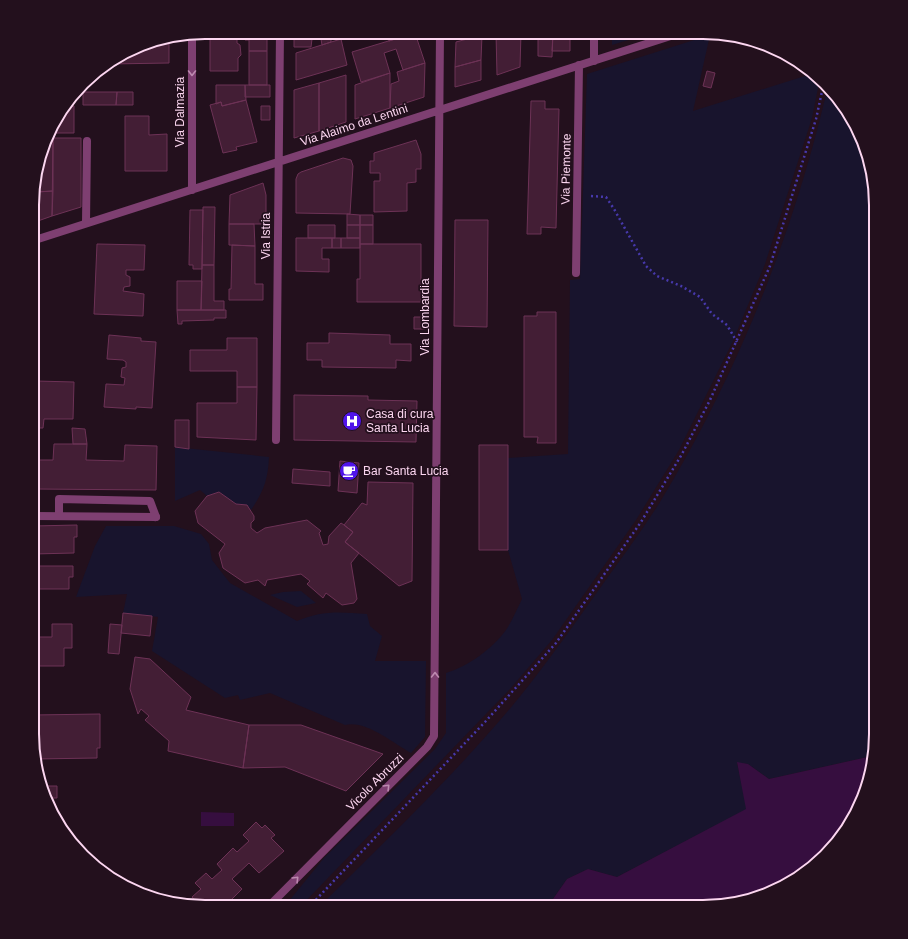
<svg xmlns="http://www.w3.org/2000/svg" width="908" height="939" viewBox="0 0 908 939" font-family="Helvetica,sans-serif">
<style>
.green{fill:#18142d}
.water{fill:#360e3f}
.building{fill:#431e35;stroke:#6d3256}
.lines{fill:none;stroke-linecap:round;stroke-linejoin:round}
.path{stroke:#4739ac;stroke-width:2.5;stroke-dasharray:2 3;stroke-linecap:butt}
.service{stroke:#7e3f71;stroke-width:8}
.minor{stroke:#7e3f71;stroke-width:8}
.oneway{stroke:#bd8ab0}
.labels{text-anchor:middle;stroke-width:3.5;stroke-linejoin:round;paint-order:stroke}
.street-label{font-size:12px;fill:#fcd6f0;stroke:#23101d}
.poi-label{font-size:12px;fill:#fcd6f0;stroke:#23101d;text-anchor:start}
.rim{fill:none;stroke:#fcd6f0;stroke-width:2}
</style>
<rect width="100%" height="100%" fill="#23101d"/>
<path class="green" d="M612 33H651L612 45Z
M710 35 693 111 805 76 806 71 819 83 812 118 765 264 733 341 679 450 636 520 552 640 510 689 300 907H284L324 858 435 749 446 733V673C469 666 492 649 506 630 512 621 517 609 522 599L508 550V458L568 454 570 280 580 279 587 74Z
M827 90 847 109 867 149 876 194V745L872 756 769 779 748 764 737 763 747 809 617 877 588 869 567 879 553 899 556 907H319C376 850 434 795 487 735 527 691 561 643 595 595 617 564 640 534 660 502 736 377 794 233 827 90Z
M175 447 269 457C268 479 264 491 251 510L247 505 236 504 219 492 207 496 200 490 175 501Z
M106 526H174L201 534 209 544 212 560 230 583 297 621C322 610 340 612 367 614L370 626 382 636 375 661H426L425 737 411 753C393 743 366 720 345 725L270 693 240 700 238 695 225 698 152 651 158 617 123 613 127 594 76 597 95 546Z
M301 591 316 603 297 607 270 595 283 592Z"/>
<path class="water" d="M872 756 853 820 799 878 759 898 714 907H556L553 899 567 879 588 869 617 877 746 809 737 762 748 764 769 779Z
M201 812 234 813V826H201Z"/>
<path class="building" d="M210 32H237V43L240 45 241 55 238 58V71H210Z
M245 32H267V51H249V40H245Z
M294 32H331V42L322 45 321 39H312L311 47H294Z
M387 33H415L389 41Z
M415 33 425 63 403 70 396 49 384 53 390 73 361 82 352 52Z
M496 33H521L520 67 497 75Z
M538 33H553L552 57 538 56Z
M553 33H570V51H552Z
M482 35 481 60 455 67 456 42Z
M169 38V63L110 64 149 41Z
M341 39 347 65 296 80V53Z
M249 51H267V85H249Z
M481 60V80L455 87V67Z
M425 63 424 97 390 108 391 84 399 81 397 72Z
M707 71 715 73 711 88 703 86Z
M390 73V108L355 119V85Z
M346 75V122L319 131V83Z
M319 83V131L294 138V90Z
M216 85H245L246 100 222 106 221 102 216 104Z
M245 85H270V97H245Z
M83 92H117L116 105H83Z
M117 92H133V105H116Z
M246 100 257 142 236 147 237 150 223 153 210 105 221 102 222 106Z
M531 101H545V109H559L556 228 541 227V234H527Z
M66 106H74V133H53L55 119Z
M261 106H270V120H261Z
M125 116H149V135L167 134V171H125Z
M53 124V191L37 192V167Z
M53 138H81V207L52 216Z
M416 140 421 154V169H416V182L407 183V211L374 212V181H380V173H370V161H374V153Z
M343 158 351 160 353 166 350 214 296 213V179L298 174 301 172Z
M263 183 266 195V224H229L230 195Z
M53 191 52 216 35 222V192Z
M203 207H215L214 265H202Z
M190 210H203L202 269H193V265H189Z
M347 214 360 215V225H347Z
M360 215H373V225H360Z
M455 220H488L487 327 454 326Z
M229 224H254L255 246 229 245Z
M308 225H335V238H308Z
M347 225H360V238H347Z
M360 225H373V244H360Z
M296 238H332V248H322V259H329V272L296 271Z
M332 238H341V248H332Z
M341 238H360V248H341Z
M97 244 145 245 144 270H126V275L130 277V286L124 287 123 291 144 294 143 316 94 314Z
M360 244H421V302H357V279H360Z
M232 245 255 246V284H263V300H229V289H231Z
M202 265H214V301H224V310H201Z
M35 276H37L36 298 35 297Z
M177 281H202L201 310H177Z
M177 310H226V318H214V320L182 321V324H178Z
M537 312H556V443H537L538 437H524V316H537Z
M414 317H425V329H414Z
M329 333 390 335V344H411V361L396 360V368L322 367V360H307V343H329Z
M109 335 141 338V341L156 342 152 408 136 407V409L104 407 106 384 124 385 125 378 121 377 122 368 126 367V362L123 360 107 359Z
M227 338H257V387H237V371H190V350H227Z
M36 381 74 382 73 419H44L43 428H34Z
M237 387H257L256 440 197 437V403H237Z
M294 395 368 396V400L417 401 416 442 294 440Z
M175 420H189V449L175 447Z
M72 428 85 429 87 444H73Z
M54 444H87L86 460 124 461 125 445 157 446 156 490 34 489V460H53Z
M479 445H508V550H479Z
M340 461 359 463 357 493 338 491Z
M293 469 330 472V486L292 483Z
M368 482 413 483 412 581 399 586 345 542 353 532 344 525 362 503 367 505Z
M219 492 236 504 247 505 254 516V520L251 523V528L257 533 265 528 307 520 321 531 319 533 323 545 328 544 329 536 341 523 344 525 353 532 345 542 359 553 351 563 357 599 354 603 342 605 326 593 323 598 307 584 310 581 301 574 267 580 265 586 258 580 245 583 223 568 219 553 225 544 198 523 195 511 207 496Z
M77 525V537H74V553L33 554V526Z
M33 566H73V577H69V589H33Z
M123 613 152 616 150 636 121 633Z
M33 617V634L37 637H52V624H72V648H64V666H33Z
M110 624 122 625 119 654 108 653Z
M135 657 150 659 191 697 186 710 249 725 243 768 168 751 169 741 145 720 149 716 141 709 138 714 130 689Z
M100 714V748H97V758L35 759 32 745 33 715Z
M249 725H301L383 754 346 791 285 767 243 768Z
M40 786H57V798H45Z
M256 822 262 828 265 825 275 835 271 838 284 851 259 873 249 863 232 879 242 889 231 900 233 902 228 907H219L217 905 215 907H201L192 897 201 889 195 883 206 873 212 879 222 870 217 864 233 848 237 852 249 841 243 835Z"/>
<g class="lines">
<path class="path" d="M591 196 606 197 614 209 646 266 657 276 681 286 700 297 712 314 727 325 737 342
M309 907 485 722 556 643 641 522 682 454 710 400 770 266 816 119 823 87"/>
<path class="service" d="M59 516V499L150 501 156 517"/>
<path class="minor" d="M594 61V33
M192 190V34
M86 223 87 141
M35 240 680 33
M576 273 579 65
M276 440 280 32
M34 516 156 517
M268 907 427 747 434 736 440 33"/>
</g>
<defs><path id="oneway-chevron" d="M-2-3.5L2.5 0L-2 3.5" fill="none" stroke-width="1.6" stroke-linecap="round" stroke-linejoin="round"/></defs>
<g class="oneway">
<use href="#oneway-chevron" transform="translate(192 73) rotate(90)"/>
<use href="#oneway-chevron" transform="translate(435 675) rotate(-90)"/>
<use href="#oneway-chevron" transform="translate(387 787) rotate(-45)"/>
<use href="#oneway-chevron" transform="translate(296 879) rotate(-45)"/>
</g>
<defs>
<g id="hospital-disc" transform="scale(1)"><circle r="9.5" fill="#5014ea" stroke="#23101d"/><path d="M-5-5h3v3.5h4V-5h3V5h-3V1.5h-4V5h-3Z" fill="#fff"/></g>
<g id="cafe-disc" transform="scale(1)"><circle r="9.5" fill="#5014ea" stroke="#23101d"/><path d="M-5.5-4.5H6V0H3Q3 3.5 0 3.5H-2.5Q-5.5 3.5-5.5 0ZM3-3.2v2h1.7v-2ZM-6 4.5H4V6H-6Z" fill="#fff"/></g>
</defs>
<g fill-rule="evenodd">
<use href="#hospital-disc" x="352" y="421"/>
<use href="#cafe-disc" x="349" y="471"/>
</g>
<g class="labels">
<g class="street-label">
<text transform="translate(180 112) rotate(-90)" y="4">Via Dalmazia</text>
<text transform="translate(354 125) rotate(-18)" y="4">Via Alaimo da Lentini</text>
<text transform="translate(566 169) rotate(-89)" y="4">Via Piemonte</text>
<text transform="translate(266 236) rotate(-90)" y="4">Via Istria</text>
<text transform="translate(425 317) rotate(-90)" y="4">Via Lombardia</text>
<text transform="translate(375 782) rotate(-45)" y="4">Vicolo Abruzzi</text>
</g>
<g class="poi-label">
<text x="366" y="418">Casa di cura<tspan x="366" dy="14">Santa Lucia</tspan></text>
<text x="363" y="475">Bar Santa Lucia</text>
</g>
</g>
<path d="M0 0H908V939H0ZM205 39H703A166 166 0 0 1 869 205V734A166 166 0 0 1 703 900H205A166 166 0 0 1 39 734V205A166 166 0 0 1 205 39Z" fill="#23101d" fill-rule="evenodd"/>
<path class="rim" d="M205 39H703A166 166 0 0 1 869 205V734A166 166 0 0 1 703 900H205A166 166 0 0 1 39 734V205A166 166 0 0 1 205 39Z"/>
</svg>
